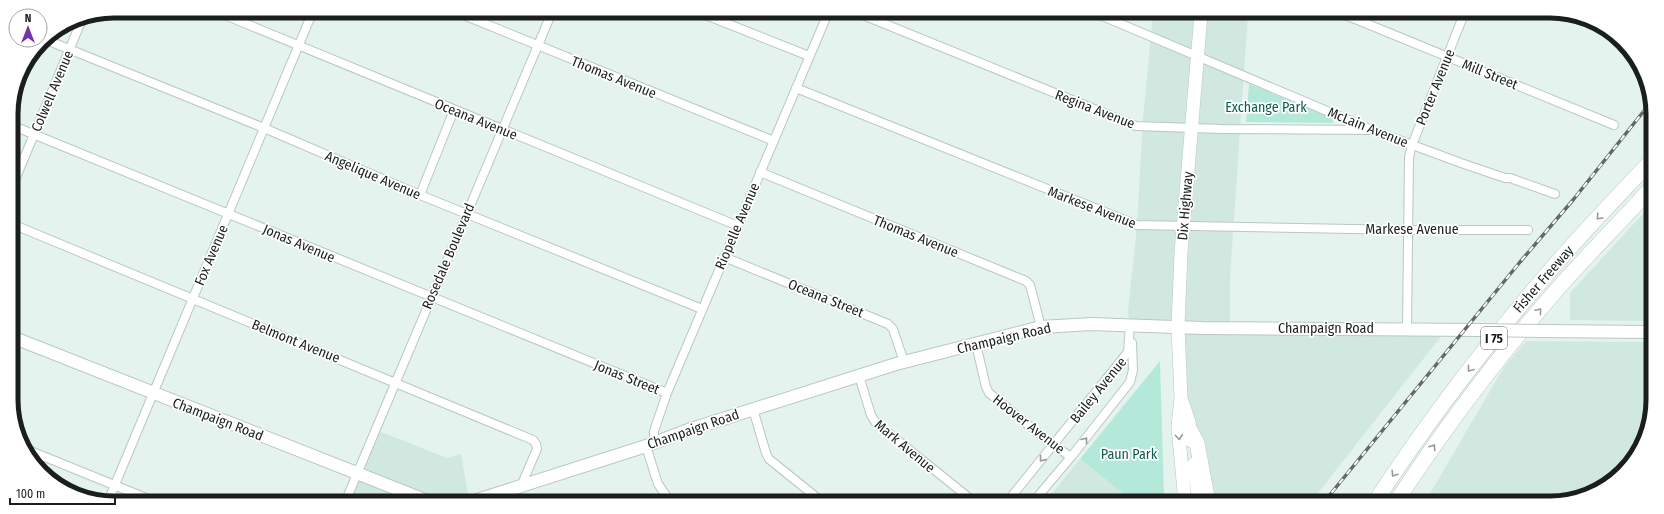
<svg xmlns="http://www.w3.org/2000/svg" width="1664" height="514" viewBox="0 0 1664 514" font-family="'Fira Sans Condensed',sans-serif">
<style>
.built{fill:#d1e8e1}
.green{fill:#b4e8d9}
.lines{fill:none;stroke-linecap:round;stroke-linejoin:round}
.street-casing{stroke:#bac7c3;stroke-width:10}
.secondary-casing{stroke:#bac7c3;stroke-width:14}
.primary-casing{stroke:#bac7c3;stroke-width:14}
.highway-casing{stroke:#bac7c3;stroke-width:16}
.street{stroke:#fff;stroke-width:8}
.secondary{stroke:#fff;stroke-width:12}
.primary{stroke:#fff;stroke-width:13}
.highway{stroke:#fff;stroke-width:15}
.rail-casing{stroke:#626a68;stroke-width:3.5}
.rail{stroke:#fff;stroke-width:2;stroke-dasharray:6;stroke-linecap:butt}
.secondary-bridge-casing{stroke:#bac7c3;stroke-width:14;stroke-linecap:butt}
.secondary-bridge{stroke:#fff;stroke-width:12}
.oneway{stroke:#989a9a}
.labels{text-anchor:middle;stroke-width:3.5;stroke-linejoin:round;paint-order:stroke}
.shield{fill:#fff;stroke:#5f6262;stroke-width:1}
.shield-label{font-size:13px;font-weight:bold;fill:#1a1f1e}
.street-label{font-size:14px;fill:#1a1f1e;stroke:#fff}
.park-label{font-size:14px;fill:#0b5d4d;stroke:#fff}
.rim{fill:none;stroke:#1a1f1e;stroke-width:5}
</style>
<rect width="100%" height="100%" fill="#e5f3ef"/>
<path class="built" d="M1153 14H1248L1230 277V328L1446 330 1311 502H1212L1190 430 1177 326 1130 325 1128 312 1137 225 1143 118Z
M1651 205 1650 321 1570 320V293Z
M1526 341 1650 342 1649 427 1636 458 1613 482 1557 503 1425 502 1504 367Z
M376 430 447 458 461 454 469 500H346Z
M1080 459 1129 498 1164 497V502H1045Z"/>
<path class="green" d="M1249 84 1332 118 1334 121 1332 123 1246 122Z
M1160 361 1164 497 1129 498 1080 459Z"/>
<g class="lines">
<g class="street-casing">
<path id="street" d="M215 11 738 226
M456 12 774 141
M698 12 809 56
M858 13 1136 126 1222 129 1372 130
M1095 13 1372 130 1461 163 1505 178H1510L1555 194
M1343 14 1614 125
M44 39 264 128 420 195 702 309
M796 88 1137 225 1408 230H1528
M11 125 667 393
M760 172 1026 281 1030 285 1041 327
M12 187 83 17
M420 195 454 110
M12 224 533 440 536 444 537 449 521 486
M724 257 888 324 893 329 904 362
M1407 329 1409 157 1412 145 1464 14
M976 344 986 387 989 393 1053 445 1071 457
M859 376 871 415 876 423 973 501
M753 409 766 453 769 459 821 501
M654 441V431L667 393 828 13
M646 446 658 484 670 501
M28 450 151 500
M109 499 313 11
M346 500 552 12
M1007 502 1128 352 1130 325
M1033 502 1071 457 1130 382 1133 370 1132 343"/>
</g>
<g class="secondary-casing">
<path id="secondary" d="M1544 331 1650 332
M12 337 425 500
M477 500 646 446 688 430 896 364 1041 327 1091 324 1202 328 1480 330"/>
</g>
<g class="primary-casing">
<path id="primary" d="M1182 401 1189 422 1191 441
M1194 464 1199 502
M1185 502 1178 427 1181 398 1178 326 1181 253 1201 14"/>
</g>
<g class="highway-casing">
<path id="highway" d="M1190 430 1197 443 1208 502
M1375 502C1429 419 1489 341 1554 266 1585 230 1618 196 1651 161
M1396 502C1444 429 1496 359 1554 293 1585 257 1619 224 1651 188"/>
</g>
<use href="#street" class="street"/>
<use href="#secondary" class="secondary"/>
<use href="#primary" class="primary"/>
<use href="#highway" class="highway"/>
<g class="rail-casing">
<path id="rail" d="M1324 502 1520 262 1573 200 1651 102"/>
</g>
<use href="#rail" class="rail"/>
<g class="secondary-bridge-casing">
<path id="secondary-bridge" d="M1480 330 1544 331"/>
</g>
<use href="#secondary-bridge" class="secondary-bridge"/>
</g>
<defs><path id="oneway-chevron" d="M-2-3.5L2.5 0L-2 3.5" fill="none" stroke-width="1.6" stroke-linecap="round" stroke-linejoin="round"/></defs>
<g class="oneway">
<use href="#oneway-chevron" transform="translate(1599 217) rotate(133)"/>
<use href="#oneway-chevron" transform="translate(1539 311) rotate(-50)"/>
<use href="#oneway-chevron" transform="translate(1470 369) rotate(128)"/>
<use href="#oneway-chevron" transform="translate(1179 437) rotate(85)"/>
<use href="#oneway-chevron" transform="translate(1085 440) rotate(-52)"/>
<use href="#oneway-chevron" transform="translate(1433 447) rotate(-56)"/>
<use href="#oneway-chevron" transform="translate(1042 459) rotate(129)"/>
<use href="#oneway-chevron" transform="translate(1394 474) rotate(123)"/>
</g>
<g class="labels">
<rect class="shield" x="1481" y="327" width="26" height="22" rx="3"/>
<g class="shield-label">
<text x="1494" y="343">I 75</text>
</g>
<g class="street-label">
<text transform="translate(1490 74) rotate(22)" y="5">Mill Street</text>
<text transform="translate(614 77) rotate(22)" y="5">Thomas Avenue</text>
<text transform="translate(1435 87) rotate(-68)" y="5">Porter Avenue</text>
<text transform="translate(52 91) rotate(-67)" y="5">Colwell Avenue</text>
<text transform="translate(1095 109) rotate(21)" y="5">Regina Avenue</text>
<text transform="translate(476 119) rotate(22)" y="5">Oceana Avenue</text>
<text transform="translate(1368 127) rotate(22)" y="5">McLain Avenue</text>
<text transform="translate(373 175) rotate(23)" y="5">Angelique Avenue</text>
<text transform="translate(1185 206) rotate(-85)" y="5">Dix Highway</text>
<text transform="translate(1092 207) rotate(21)" y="5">Markese Avenue</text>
<text transform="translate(737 226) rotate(-67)" y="5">Riopelle Avenue</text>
<text x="1412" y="234">Markese Avenue</text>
<text transform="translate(916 236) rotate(22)" y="5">Thomas Avenue</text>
<text transform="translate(299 243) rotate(23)" y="5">Jonas Avenue</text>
<text transform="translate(211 255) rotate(-67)" y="5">Fox Avenue</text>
<text transform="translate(448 256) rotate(-67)" y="5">Rosedale Boulevard</text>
<text transform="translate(1543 279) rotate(-49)" y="5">Fisher Freeway</text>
<text transform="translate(826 298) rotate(22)" y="5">Oceana Street</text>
<text x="1326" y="333">Champaign Road</text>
<text transform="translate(1004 338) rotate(-13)" y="5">Champaign Road</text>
<text transform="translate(296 341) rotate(22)" y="5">Belmont Avenue</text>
<text transform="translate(627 377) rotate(22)" y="5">Jonas Street</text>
<text transform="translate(1098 390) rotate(-51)" y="5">Bailey Avenue</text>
<text transform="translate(218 419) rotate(21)" y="5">Champaign Road</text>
<text transform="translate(1029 424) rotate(38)" y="5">Hoover Avenue</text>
<text transform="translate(693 429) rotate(-19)" y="5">Champaign Road</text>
<text transform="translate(905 446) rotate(40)" y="5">Mark Avenue</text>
</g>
<g class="park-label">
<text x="1266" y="112">Exchange Park</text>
<text x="1129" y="459">Paun Park</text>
</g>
</g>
<path d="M0 0H1664V514H0ZM114 18H1550A96 96 0 0 1 1646 114V400A96 96 0 0 1 1550 496H114A96 96 0 0 1 18 400V114A96 96 0 0 1 114 18Z" fill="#fff" fill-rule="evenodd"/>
<path class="rim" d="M114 18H1550A96 96 0 0 1 1646 114V400A96 96 0 0 1 1550 496H114A96 96 0 0 1 18 400V114A96 96 0 0 1 114 18Z"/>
<g transform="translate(28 28)"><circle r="19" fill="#ffffff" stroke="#a3a5a5"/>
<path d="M0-3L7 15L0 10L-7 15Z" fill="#7534a9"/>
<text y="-6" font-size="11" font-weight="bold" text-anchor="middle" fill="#1a1f1e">N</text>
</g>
<path d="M10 498v6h105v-6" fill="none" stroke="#1a1f1e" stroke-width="2"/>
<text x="16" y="498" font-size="12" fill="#1a1f1e" stroke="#ffffff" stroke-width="3" paint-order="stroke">100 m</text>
</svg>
